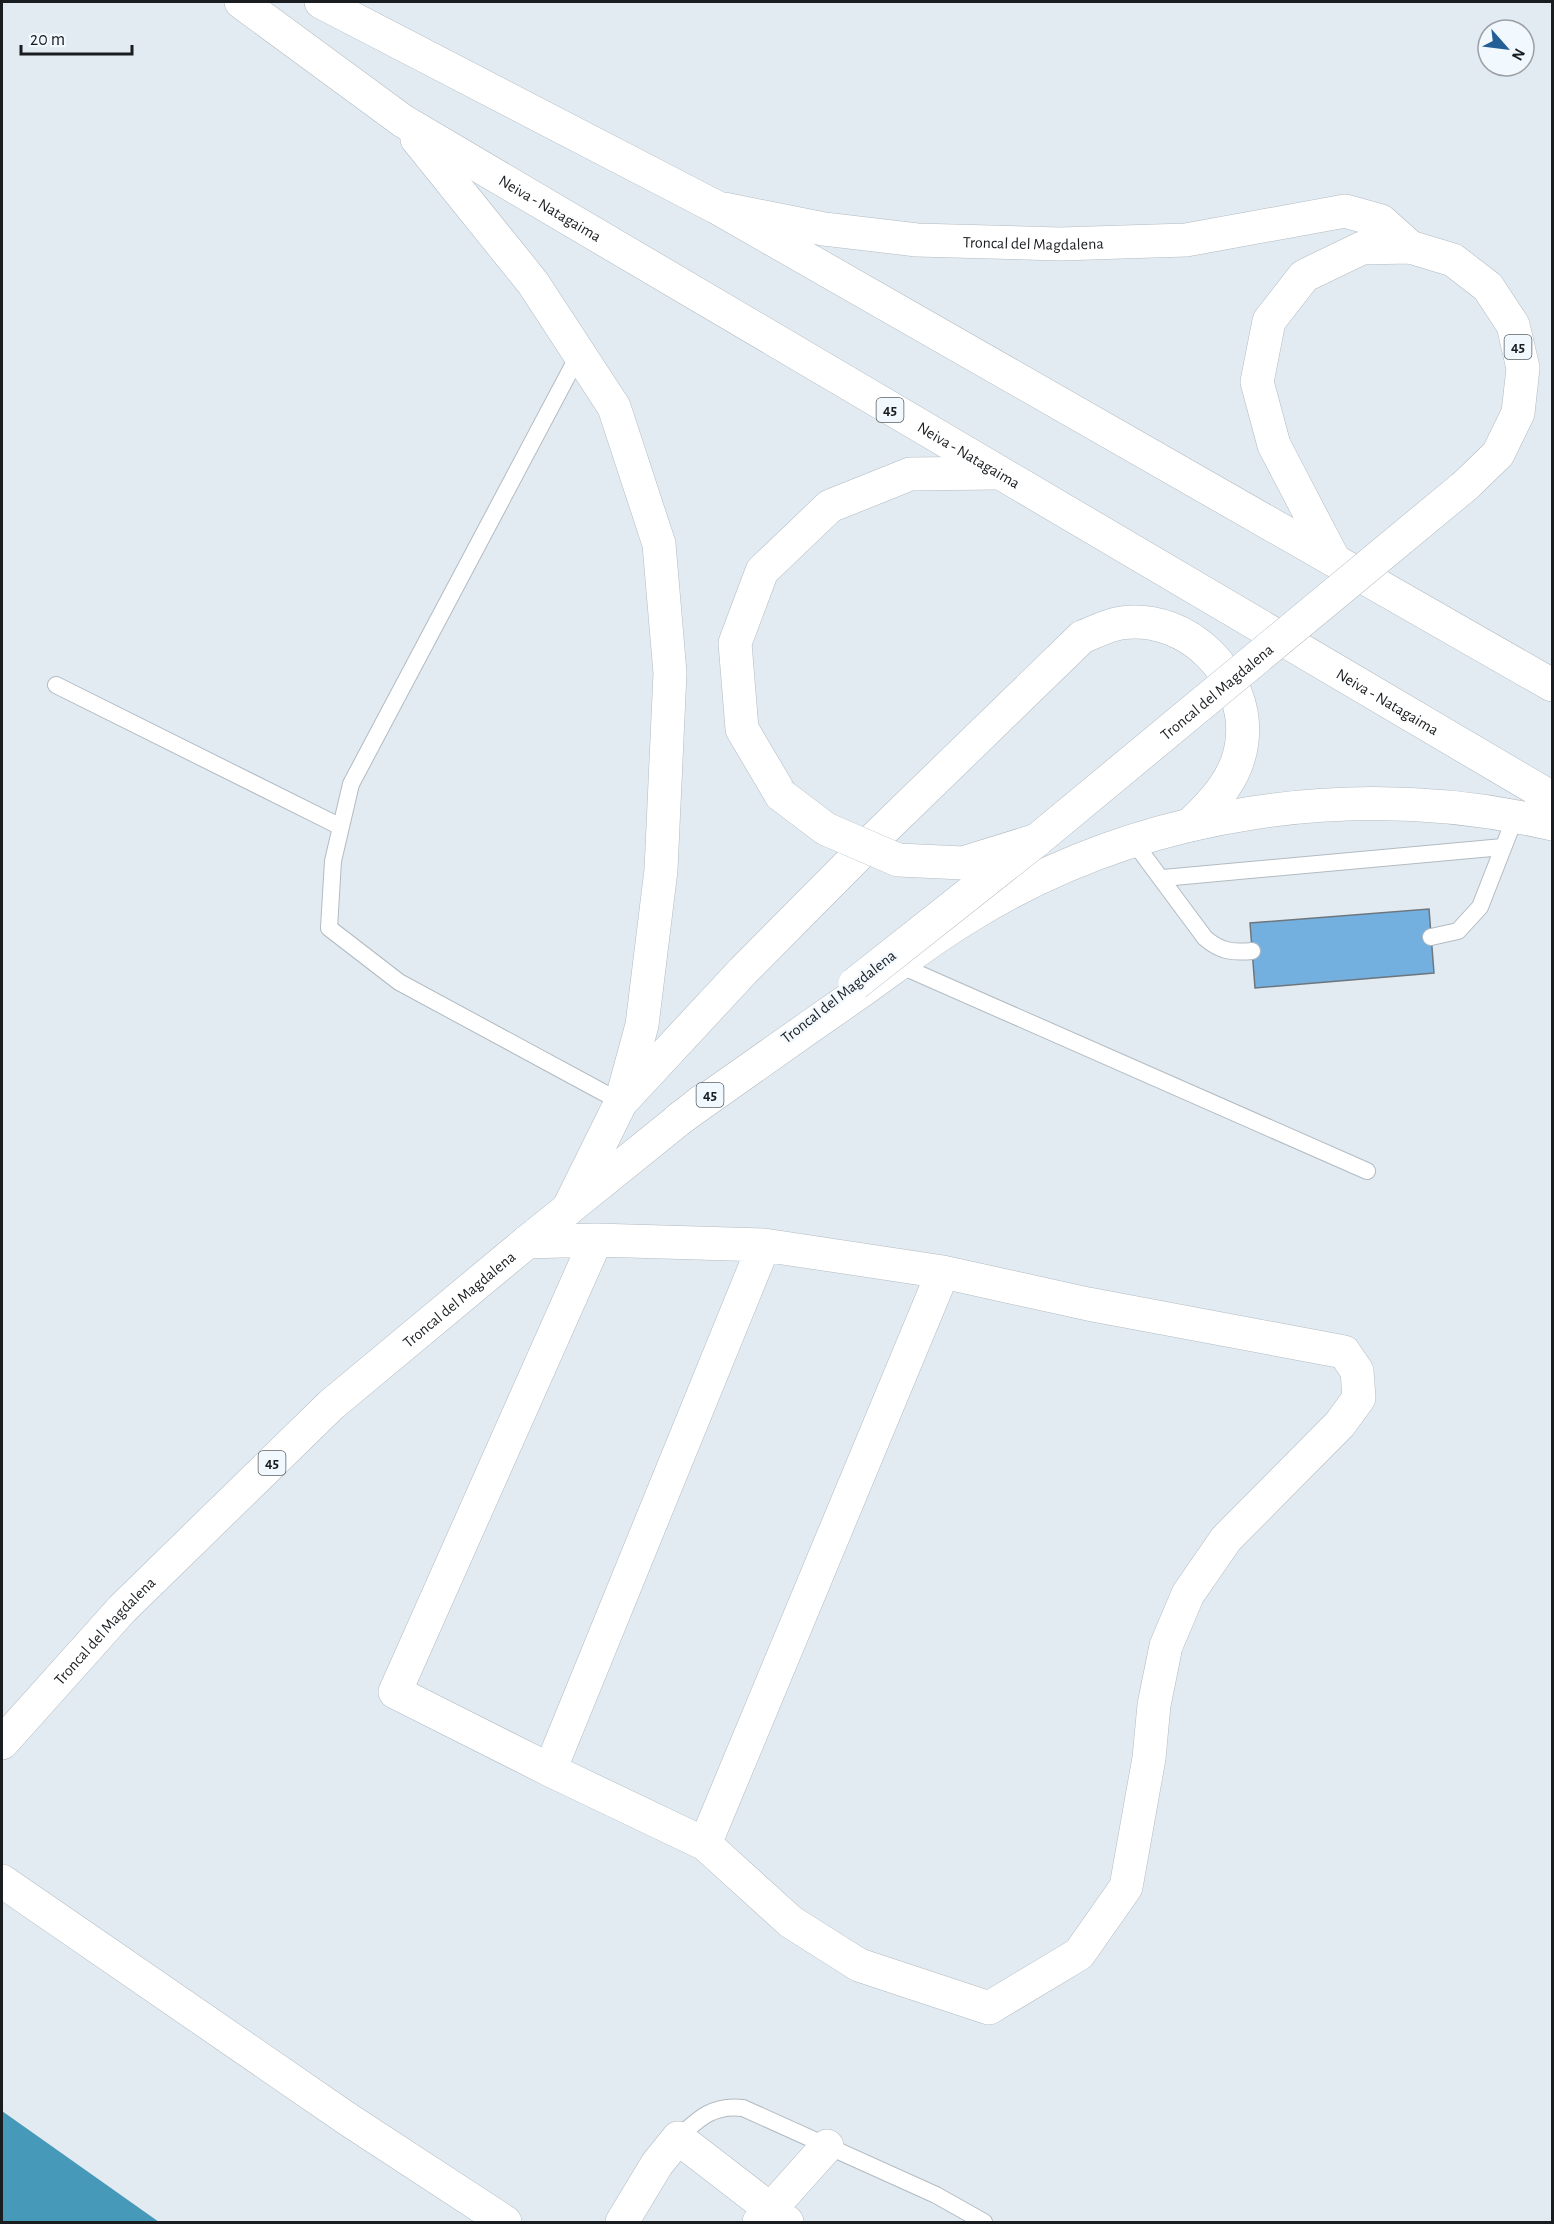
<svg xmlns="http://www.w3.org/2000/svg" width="1554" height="2224" viewBox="0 0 1554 2224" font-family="'Alegreya Sans',sans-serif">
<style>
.water{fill:#4799b9}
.building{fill:#74b0df;stroke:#6e767d;stroke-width:1.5}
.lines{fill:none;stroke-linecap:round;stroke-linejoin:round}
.service-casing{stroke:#b2bbc2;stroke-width:18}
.minor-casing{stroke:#b2bbc2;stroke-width:34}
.primary-casing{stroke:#b2bbc2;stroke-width:34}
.trunk-casing{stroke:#b2bbc2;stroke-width:34}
.service{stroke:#fff;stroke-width:16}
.minor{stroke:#fff;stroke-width:33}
.primary{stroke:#fff;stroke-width:33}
.trunk{stroke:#fff;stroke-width:33}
.primary-bridge-casing{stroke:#b2bbc2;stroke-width:34;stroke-linecap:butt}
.trunk-bridge-casing{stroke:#b2bbc2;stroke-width:34;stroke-linecap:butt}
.primary-bridge{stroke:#fff;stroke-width:33}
.trunk-bridge{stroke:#fff;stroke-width:33}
.labels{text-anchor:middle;stroke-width:4.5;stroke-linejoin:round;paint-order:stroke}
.shield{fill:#f1f8fe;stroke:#5a5f63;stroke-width:1.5}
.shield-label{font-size:15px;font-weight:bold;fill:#1a1d20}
.street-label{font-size:16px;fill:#1a1d20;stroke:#f1f8fe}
</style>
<rect width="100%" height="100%" fill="#e2ebf2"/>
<path class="water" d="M2 2111 159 2222H2Z"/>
<path class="building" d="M1429 909 1434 973 1255 988 1250 923Z"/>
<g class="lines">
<g class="service-casing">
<path id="service" d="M579 354 351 784 333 861 329 928 399 982 621 1102
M56 685 341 827
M1133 841 1205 938C1220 951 1232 953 1252 951
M1163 878 1503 847
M1431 937 1458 931 1480 907 1516 815
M899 965 1367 1171
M678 2138C698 2119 713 2104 743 2108L936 2195 984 2222"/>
</g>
<g class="minor-casing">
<path id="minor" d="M527 1242 596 1240 764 1245 943 1272 1088 1304 1344 1352 1357 1371 1359 1398 1340 1424 1226 1539 1188 1594 1166 1646 1154 1705 1149 1758 1126 1887 1079 1954 989 2008 859 1965 791 1922 705 1844 550 1770 395 1692 596 1240
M550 1770 764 1245
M705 1844 943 1272
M2 1881 346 2118 505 2222
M622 2222 657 2164 678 2138 787 2222
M759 2222 827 2146"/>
</g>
<g class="primary-casing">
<g id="primary">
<path id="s1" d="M724 209 824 229 917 240 1060 244 1186 240 1345 211 1381 221 1410 247"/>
<path d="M1334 560 1274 445 1257 382 1269 321 1304 276 1362 248 1410 247 1453 260 1488 287 1513 325 1523 368 1518 413 1498 454 1466 485"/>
<path id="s2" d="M2 1743 122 1609 331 1405 527 1242 702 1101"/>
</g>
</g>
<g class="trunk-casing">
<g id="trunk">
<path id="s3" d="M241 2 403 121 1552 798"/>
<path d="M321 2 716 207 1552 685"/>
<path d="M417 139 533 283 614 407 659 544 670 673 661 870 642 1025 621 1102 568 1209"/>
<path d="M781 795 742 729 735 643 762 571 830 506 910 474 997 473"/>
<path d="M625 1098 743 971 877 836 1082 637C1095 632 1108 625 1121 623 1187 613 1250 676 1242 741 1238 777 1215 801 1190 825"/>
<path d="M679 1119C740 1076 802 1032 864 989 899 964 934 937 971 915 1143 809 1357 779 1552 824"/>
</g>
</g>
<use href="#service" class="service"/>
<use href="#minor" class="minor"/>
<use href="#primary" class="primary"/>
<use href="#trunk" class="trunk"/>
<g class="primary-bridge-casing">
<g id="primary-bridge">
<path id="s4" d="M855 984 1037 840 1466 485"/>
</g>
</g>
<g class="trunk-bridge-casing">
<path id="trunk-bridge" d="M781 795 826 829 898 860 963 863 1037 840"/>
</g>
<use href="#primary-bridge" class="primary-bridge"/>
<use href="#trunk-bridge" class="trunk-bridge"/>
</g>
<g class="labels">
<g class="shield">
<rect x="1504.5" y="335" width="27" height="24" rx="4.5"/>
<rect x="876.5" y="398" width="27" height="24" rx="4.5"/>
<rect x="696.5" y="1083" width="27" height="24" rx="4.5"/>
<rect x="258.5" y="1451" width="27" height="24" rx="4.5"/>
</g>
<g class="shield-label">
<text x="1518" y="352">45</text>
<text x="890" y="415">45</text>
<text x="710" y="1100">45</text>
<text x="272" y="1468">45</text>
</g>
<g class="street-label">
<text dy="6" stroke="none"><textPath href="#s3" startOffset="372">Neiva - Natagaima</textPath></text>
<text dy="6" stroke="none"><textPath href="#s1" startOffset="312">Troncal del Magdalena</textPath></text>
<text dy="6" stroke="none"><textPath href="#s3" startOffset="858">Neiva - Natagaima</textPath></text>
<text dy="6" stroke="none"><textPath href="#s4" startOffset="465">Troncal del Magdalena</textPath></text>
<text dy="6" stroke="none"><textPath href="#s3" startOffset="1344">Neiva - Natagaima</textPath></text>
<text transform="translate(838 996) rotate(-38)" y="6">Troncal del Magdalena</text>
<text dy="6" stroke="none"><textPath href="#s2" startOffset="638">Troncal del Magdalena</textPath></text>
<text dy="6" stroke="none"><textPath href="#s2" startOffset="152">Troncal del Magdalena</textPath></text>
</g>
</g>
<rect width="1554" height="2224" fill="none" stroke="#1a1d20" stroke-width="6"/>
<g transform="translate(1506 48) rotate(118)"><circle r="28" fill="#f1f8fe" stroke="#9ba0a5" stroke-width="1.5"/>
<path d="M0-4.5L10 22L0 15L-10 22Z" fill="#235f96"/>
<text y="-9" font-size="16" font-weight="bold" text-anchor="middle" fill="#1a1d20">N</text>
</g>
<path d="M21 45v9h111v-9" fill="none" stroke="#1a1d20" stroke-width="3"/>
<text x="30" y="45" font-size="18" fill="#1a1d20" stroke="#f1f8fe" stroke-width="4.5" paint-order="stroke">20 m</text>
</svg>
